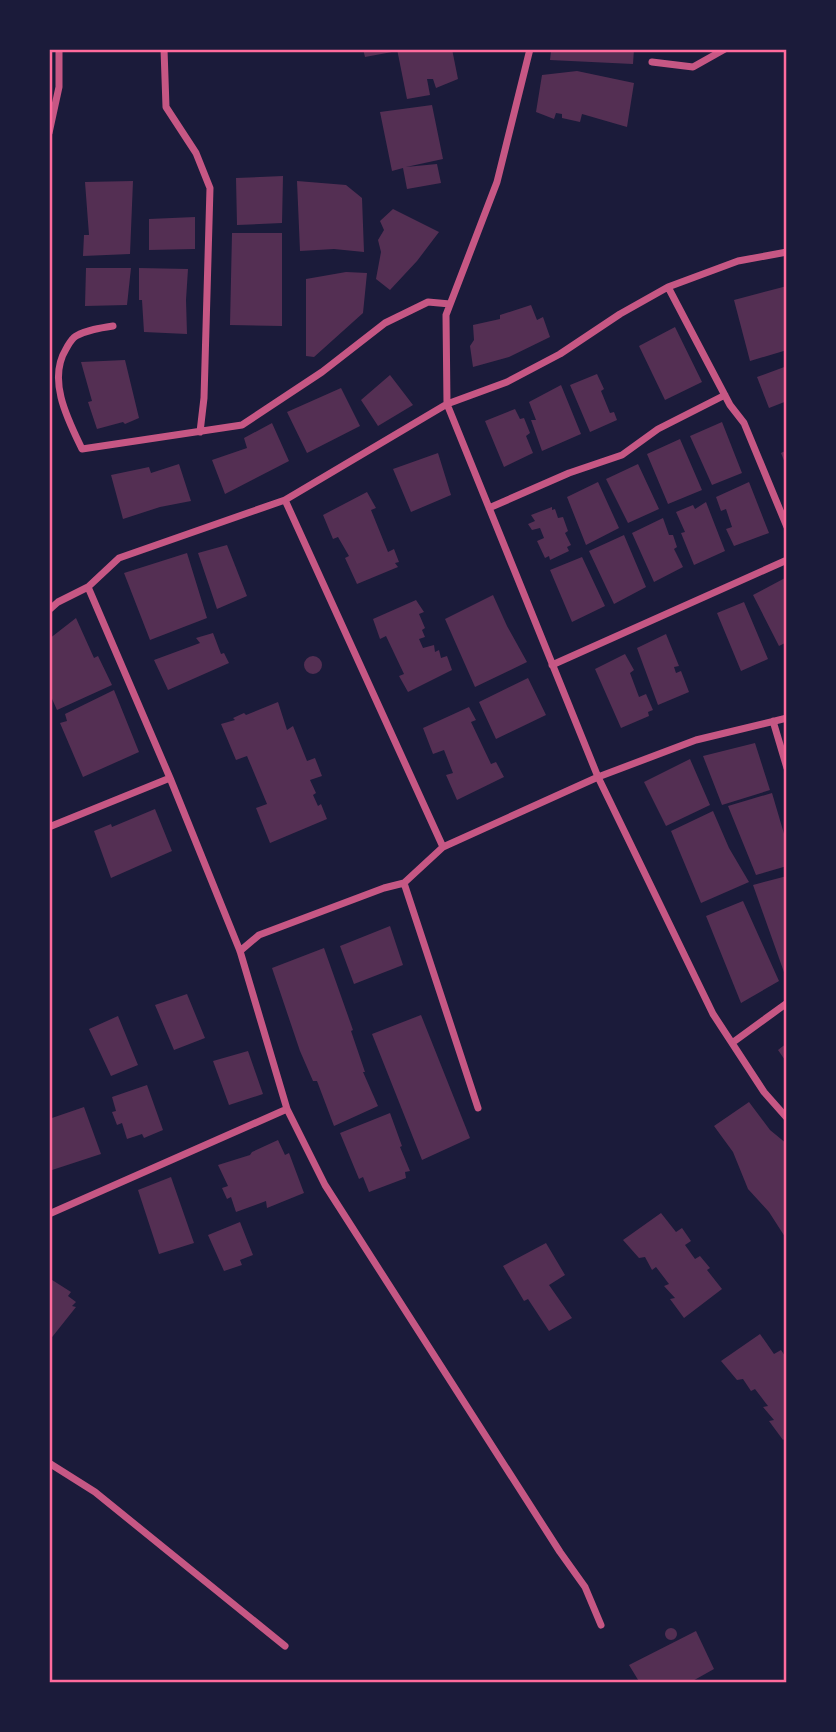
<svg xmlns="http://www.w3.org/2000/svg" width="836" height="1732" viewBox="0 0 836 1732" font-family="'Varela Round',sans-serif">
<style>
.building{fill:#542f53}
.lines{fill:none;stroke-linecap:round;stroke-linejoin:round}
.minor{stroke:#c65784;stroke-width:7}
.neatline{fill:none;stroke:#ff6b9d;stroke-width:2.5}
</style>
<rect width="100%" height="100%" fill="#1b1b3a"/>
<path class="building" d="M363 49H391L392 52 365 57Z
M397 49H452L458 79 436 88 433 79H427L430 95 407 99Z
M555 49H634L633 64 550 60 551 51Z
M577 71 634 83 627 127 582 114 580 122 562 118V114L556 113 554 119 536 112 542 75Z
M432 105 443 159 406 167 437 164 441 183 407 189 403 168 392 171 380 112Z
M283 176 282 223 237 225 236 178Z
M133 181 130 254 83 256 84 235H89L85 182Z
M297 181 346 185 362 198 364 252 334 249 300 251Z
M393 209 439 232 417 261 390 290 376 279 381 252 378 240 384 230 380 221Z
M195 217V249L149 250V219Z
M232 233H282V326L230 325Z
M86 268H131L127 305 85 306Z
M139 268 188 269 186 300 187 334 144 332 142 300H139Z
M346 272 367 273 363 313 314 357 306 356V279Z
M787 286V350L750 361 734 300Z
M531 305 537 320 543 317 550 337 509 357 473 367 470 346 474 340 473 325 500 319V315Z
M675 327 702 382 665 400 639 346Z
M125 360 139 418 125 424 123 422 97 429 88 402 92 401 81 362Z
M787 366V401L769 408 757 377Z
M597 374 604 389 601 391 610 413 614 412 617 420 590 432 570 385Z
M390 375 413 405 378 426 361 400Z
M561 385 581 434 542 451 531 420H536L529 402Z
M341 388 360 426 307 453 287 412Z
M515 409 520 419 524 418 530 433 526 436 533 453 504 467 485 421Z
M722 422 742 473 712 485 690 436Z
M272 423 289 461 225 494 212 460 247 448 244 438Z
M680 439 702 490 668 504 647 454Z
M787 450V468L781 453Z
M438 453 451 495 411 512 393 469Z
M179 464 191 501 160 507 123 519 111 475 149 467 151 473Z
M638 464 659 509 628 523 606 479Z
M598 482 619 528 586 545 567 497Z
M749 482 769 533 734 546 726 529 732 527 726 509 721 511 716 497Z
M367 492 376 508 371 510 388 552 394 549 399 562 395 563 398 567 357 584 345 558 349 556 338 537 333 539 323 515Z
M706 502 725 551 694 565 681 533 685 532 676 512 693 505 695 509Z
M552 507V510L555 509 558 518 563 517 568 531 565 533 571 545 567 547 569 551 550 560 549 556 545 558 537 541 544 538 540 528 532 530 528 524 535 521 531 515Z
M663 518 669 535H673L677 547 674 549 683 567 654 582 632 533Z
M624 535 646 587 614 604 589 551Z
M227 545 247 596 217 609 198 553Z
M187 553 207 618 150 640 124 573Z
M582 557 605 606 572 622 550 570Z
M785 578 787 583V642L779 646 753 595Z
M493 595 507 626 527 662 475 687 445 619Z
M416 600 424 612 419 614 425 628 422 630 425 637 419 639 423 648 434 645 435 652 439 650 441 658 447 656 452 670 408 692 399 676 404 674 386 636 380 639 373 619Z
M744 602 768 659 741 671 717 613Z
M76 618 94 658 98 656 112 685 57 710 49 692V639Z
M213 633 221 654 224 653 229 663 168 690 154 660 200 643 196 638Z
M666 634 679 666 674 667 676 673 681 671 689 692 658 705 637 648Z
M625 654 634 670 630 673 639 697 646 694 653 710 648 712 649 716 621 728 595 669Z
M304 665a9 9 0 1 1 18 0a9 9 0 1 1-18 0Z
M528 678 546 715 496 739 479 702Z
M114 690 139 752 83 777 60 723 67 721 65 714Z
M278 702 287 730 293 726 307 761 315 758 322 776 310 780 316 793 313 795 318 806 321 804 327 819 270 843 256 808 267 804 247 756 236 760 221 724 235 720 233 718 244 713 246 715Z
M469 707 476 720 471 722 491 764 496 762 504 777 457 800 446 775 453 773 444 750 433 754 423 728Z
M755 743 770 790 722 805 703 756Z
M690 759 710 805 666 826 644 782Z
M772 793 787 844V866L756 875 728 806Z
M155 809 172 851 111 878 94 831 111 824 112 827Z
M713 811 729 848 749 882 701 903 671 831Z
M787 876V973L785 975 753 885Z
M743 901 779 981 741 1003 706 916Z
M390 926 403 965 354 984 340 946Z
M324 948 353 1030 351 1031 365 1072H363L378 1106 334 1126 317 1081H313L300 1051 272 968Z
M187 994 205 1038 174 1050 155 1005Z
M421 1015 470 1138 422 1160 372 1034Z
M118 1016 138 1065 111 1076 89 1029Z
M787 1043V1063L778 1050Z
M248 1051 263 1094 229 1105 213 1061Z
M147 1085 163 1130 144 1138 142 1134 127 1139 122 1123 117 1125 112 1112 116 1111 112 1097Z
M749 1102 770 1130 787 1144V1240L769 1212 748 1189 733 1152 714 1126Z
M84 1107 101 1154 49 1171V1119Z
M390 1113 402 1146 400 1147 410 1171 405 1172 406 1178 369 1192 363 1177 359 1179 340 1133Z
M278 1140 285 1155 289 1153 304 1193 267 1208 266 1201 236 1212 231 1197 227 1199 222 1188 228 1186 218 1165 250 1155 252 1152Z
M171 1177 194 1243 159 1254 138 1190Z
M661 1213 676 1232 682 1228 691 1241 685 1245 695 1259 700 1256 710 1268 707 1270 722 1289 684 1318 670 1299 675 1298 664 1286 669 1284 656 1267 652 1270 645 1257 639 1258 623 1240Z
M240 1222 253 1255 240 1260 242 1265 224 1271 208 1235Z
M546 1243 565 1275 549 1285 572 1318 549 1331 528 1299 524 1301 503 1266Z
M49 1278 71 1292 68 1296 76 1302 72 1306 76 1307 49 1341Z
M760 1334 774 1354 781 1350 787 1359V1365L784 1367 787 1372V1437L783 1440 769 1421 774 1420 763 1407 768 1406 755 1389 751 1391 743 1379 737 1380 721 1361Z
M665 1634a6 6 0 1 1 12 0a6 6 0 1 1-12 0Z
M696 1631 714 1669 689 1683H640L629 1665Z"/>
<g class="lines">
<path class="minor" d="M164 49 166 107 196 153 210 188 204 398 200 432
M530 49 497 182 446 315 447 404 598 777 713 1014 764 1092 787 1118
M652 62 693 67 725 49
M49 133 59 87V49
M668 287 730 405 744 423 787 527
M113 326C100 328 87 330 76 336 71 339 69 344 66 349 47 380 68 420 82 449L242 425 322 372 385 323 428 302 450 304
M285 500 443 847
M489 508 569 473 622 455 658 429 725 395
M88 587 170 778 240 951 287 1109 325 1185 560 1552 585 1587 601 1625
M49 610 58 602 88 587 119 558 285 500 447 404 507 382 560 354 620 314 668 287 738 261 787 252
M552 665 787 560
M773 721 787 768
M49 827 170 778
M404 883 478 1108
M240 951 259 935 384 888 404 883 443 847 598 777 696 740 787 718
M732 1043 787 1003
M49 1214 287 1109
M49 1463 95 1492 285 1646"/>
</g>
<rect width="836" height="1732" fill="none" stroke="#1b1b3a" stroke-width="102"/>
<rect x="51" y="51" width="734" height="1630" class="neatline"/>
</svg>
